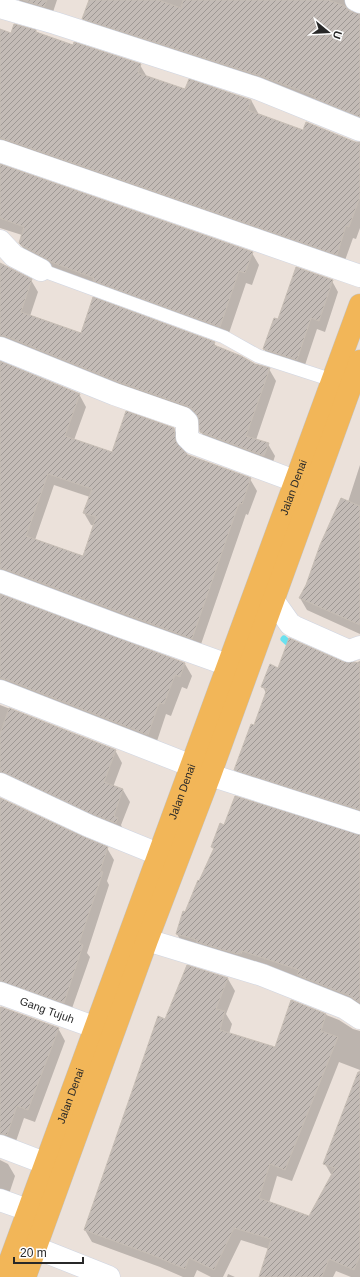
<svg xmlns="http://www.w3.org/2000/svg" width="360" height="1277" viewBox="0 0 360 1277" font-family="Helvetica,sans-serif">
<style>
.shadow{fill:#0003;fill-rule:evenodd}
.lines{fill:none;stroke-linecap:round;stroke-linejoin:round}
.stream{stroke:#6ae1ef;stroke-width:7}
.building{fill:url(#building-hatch);stroke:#c6bdb4;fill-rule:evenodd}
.service-casing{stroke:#cfd5e2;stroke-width:14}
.minor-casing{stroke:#cfd5e2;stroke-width:23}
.primary-casing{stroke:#c3c3c3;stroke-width:23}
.service{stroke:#fff;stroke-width:13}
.minor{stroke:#fff;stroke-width:22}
.primary{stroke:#f2b658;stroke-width:22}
.labels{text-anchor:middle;stroke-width:3;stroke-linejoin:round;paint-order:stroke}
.street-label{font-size:11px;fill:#282828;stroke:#fff}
</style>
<defs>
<pattern id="building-hatch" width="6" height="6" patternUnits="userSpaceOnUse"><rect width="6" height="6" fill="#c3bbb6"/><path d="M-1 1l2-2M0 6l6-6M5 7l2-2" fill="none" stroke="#9e9894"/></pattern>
</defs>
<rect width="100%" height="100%" fill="#ebe1da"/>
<path class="shadow" d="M19 0H57L51 18 23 7Z
M90 0H360L352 6 350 12 360 15V125L90 31 84 19Z
M0 30 12 34 36 33 74 46 140 65 147 77 186 91 251 100 258 113 257 115 304 131 360 143V228L356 239 353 238 343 266 0 153Z
M0 165 252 253 259 265 252 285 246 283 227 339 59 274 27 255 20 243 22 235 0 228Z
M0 264 31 280 38 292 30 316 81 334 214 343 217 348 255 364 269 369 276 381 256 440 268 444 275 456 271 468 208 444 201 432 200 421 195 418 0 350Z
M332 281 338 292 325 332 317 329 303 371 271 360 264 349 278 321Z
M0 363 79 394 86 407 74 440 112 453 174 429 181 441 182 449 188 455 250 479 257 491 248 515 246 514 199 650 0 583ZM54 485 90 497 84 513 91 525 95 526 84 557 35 540Z
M360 465V634L307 610 300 598 348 502Z
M0 595 185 664 192 676 187 689 182 687 171 716 166 714 155 747 0 693Z
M360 661V820L243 782 235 770 255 726 266 693 263 687 278 669 344 663 353 664Z
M0 705 115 750 122 763 113 787 123 790 130 802 121 825 124 831 0 786Z
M0 799 107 848 114 860 107 881 109 885 87 953 90 957 70 1014 0 995Z
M360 836V1010L184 946 177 934 214 851 212 847Z
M228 979 235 991 226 1014 232 1024 229 1034 276 1048 291 1001 339 1020 353 1029 360 1031V1277H351L336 1271 333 1277H260L269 1249 241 1240 223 1277H211L197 1270 194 1277H183L160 1267 92 1242 85 1230 165 1020ZM339 1062 360 1070 325 1164 332 1176 309 1218 269 1203 277 1176 292 1181Z
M0 1007 58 1028 65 1041 35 1122 24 1118 14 1147 0 1148Z
M0 1160 8 1164 15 1176 7 1200 0 1202Z
M228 1274 235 1277H227Z"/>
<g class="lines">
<path class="stream" d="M284 639 294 648"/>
</g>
<path class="building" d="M23 0H47L44 7Z
M89 0H158L181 8 183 0H328L345 6 350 11 360 14V117L314 98 315 96 260 76 82 19Z
M14 24 36 30V32L73 45 74 42 141 64 138 73 185 89 189 79 251 100 248 110 303 130 306 122 355 142H360V197L349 227 346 226 337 255 4 139H0V29L11 33Z
M0 164 253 252 245 273 239 271 220 327 93 281 94 278 51 262 47 259 22 246 19 243 24 227 0 218Z
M0 263 32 279 21 312 81 333 93 297 215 342 214 345 241 356 255 364 270 368 246 436 269 443 264 456 200 432 198 417 192 409 187 406 118 382 5 336H0Z
M296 267 333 280 319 321 311 318 297 360 263 349 274 318 278 319Z
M0 361 80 394 65 436 112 452 126 411 174 428 176 442 188 455 251 478 242 504 239 503 192 639 4 569H0ZM48 474 92 489 83 513 96 517 83 556 26 536Z
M341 498 360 506V625L299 598 306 585 320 545Z
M0 594 185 663 180 677 175 675 164 704 159 703 148 735 5 679H0Z
M289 638 344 662H355L360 664V810L234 770 251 724 254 725 267 689 261 687 270 664 278 668Z
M9 708 116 750 104 782 123 789 114 816 118 818 116 823 94 815 5 773 0 772V734Z
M235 796 360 835V1003L350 996 297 975 299 970 242 951 241 954 238 953V954L196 942 197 940 176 934 183 911 185 912 198 880 199 881 214 848 211 847 220 823 224 825Z
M0 798 84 837 108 847 100 871 103 872 79 943 83 945 64 1003 0 981Z
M187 965 228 978 216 1009 225 1011 220 1030 275 1047 291 1000 326 1014 321 1031 338 1037 285 1170 270 1164 259 1198 309 1216 335 1168 323 1164 358 1072H360V1256L354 1270 329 1259 322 1277H259L271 1239 234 1228 214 1270 189 1258 185 1269 152 1255 84 1230 158 1016 165 1019Z
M1 1007 59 1028 28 1110 17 1106 7 1135 0 1134V1011Z"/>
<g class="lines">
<g class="service-casing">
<path id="service" d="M41 270 224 337 258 356 332 380"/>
</g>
<g class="minor-casing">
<g id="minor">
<path d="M356 0 360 2"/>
<path d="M0 7 55 23 256 88 360 130"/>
<path d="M0 151 360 276"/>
<path d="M0 241 14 256 41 270"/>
<path d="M0 348 114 394 183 418 187 422V437L193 443 295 481"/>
<path d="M0 581 122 627 228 665"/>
<path d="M273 600 290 624 295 627 349 651 360 647"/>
<path d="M0 691 192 766 210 775 360 823"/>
<path d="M0 784 89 826 158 854"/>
<path d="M147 940 262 975 345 1008 360 1018"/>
<path id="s1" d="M0 993 94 1027"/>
<path d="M0 1146 63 1170"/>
<path d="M0 1200 28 1210"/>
<path d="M36 1248 109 1277"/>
</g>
</g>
<g class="primary-casing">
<g id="primary">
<path id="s2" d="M4 1277 360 305"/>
<path d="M25 1277 147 940 210 775 360 361"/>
</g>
</g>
<use href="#service" class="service"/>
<use href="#minor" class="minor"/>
<use href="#primary" class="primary"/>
</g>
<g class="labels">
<g class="street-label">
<text dy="4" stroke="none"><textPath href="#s2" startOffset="841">Jalan Denai</textPath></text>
<text dy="4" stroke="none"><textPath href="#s2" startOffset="517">Jalan Denai</textPath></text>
<text dy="4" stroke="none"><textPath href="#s1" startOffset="50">Gang Tujuh</textPath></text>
<text dy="4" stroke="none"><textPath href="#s2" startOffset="193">Jalan Denai</textPath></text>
</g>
</g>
<g transform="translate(328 32) rotate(108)" stroke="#ffffff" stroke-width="3" paint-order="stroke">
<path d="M0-3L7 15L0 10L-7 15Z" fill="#282828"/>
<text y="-6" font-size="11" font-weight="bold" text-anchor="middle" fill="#282828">U</text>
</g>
<path d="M14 1257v6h69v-6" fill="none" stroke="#282828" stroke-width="2"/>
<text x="20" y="1257" font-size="12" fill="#282828" stroke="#ffffff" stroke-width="3" paint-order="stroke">20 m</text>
</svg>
